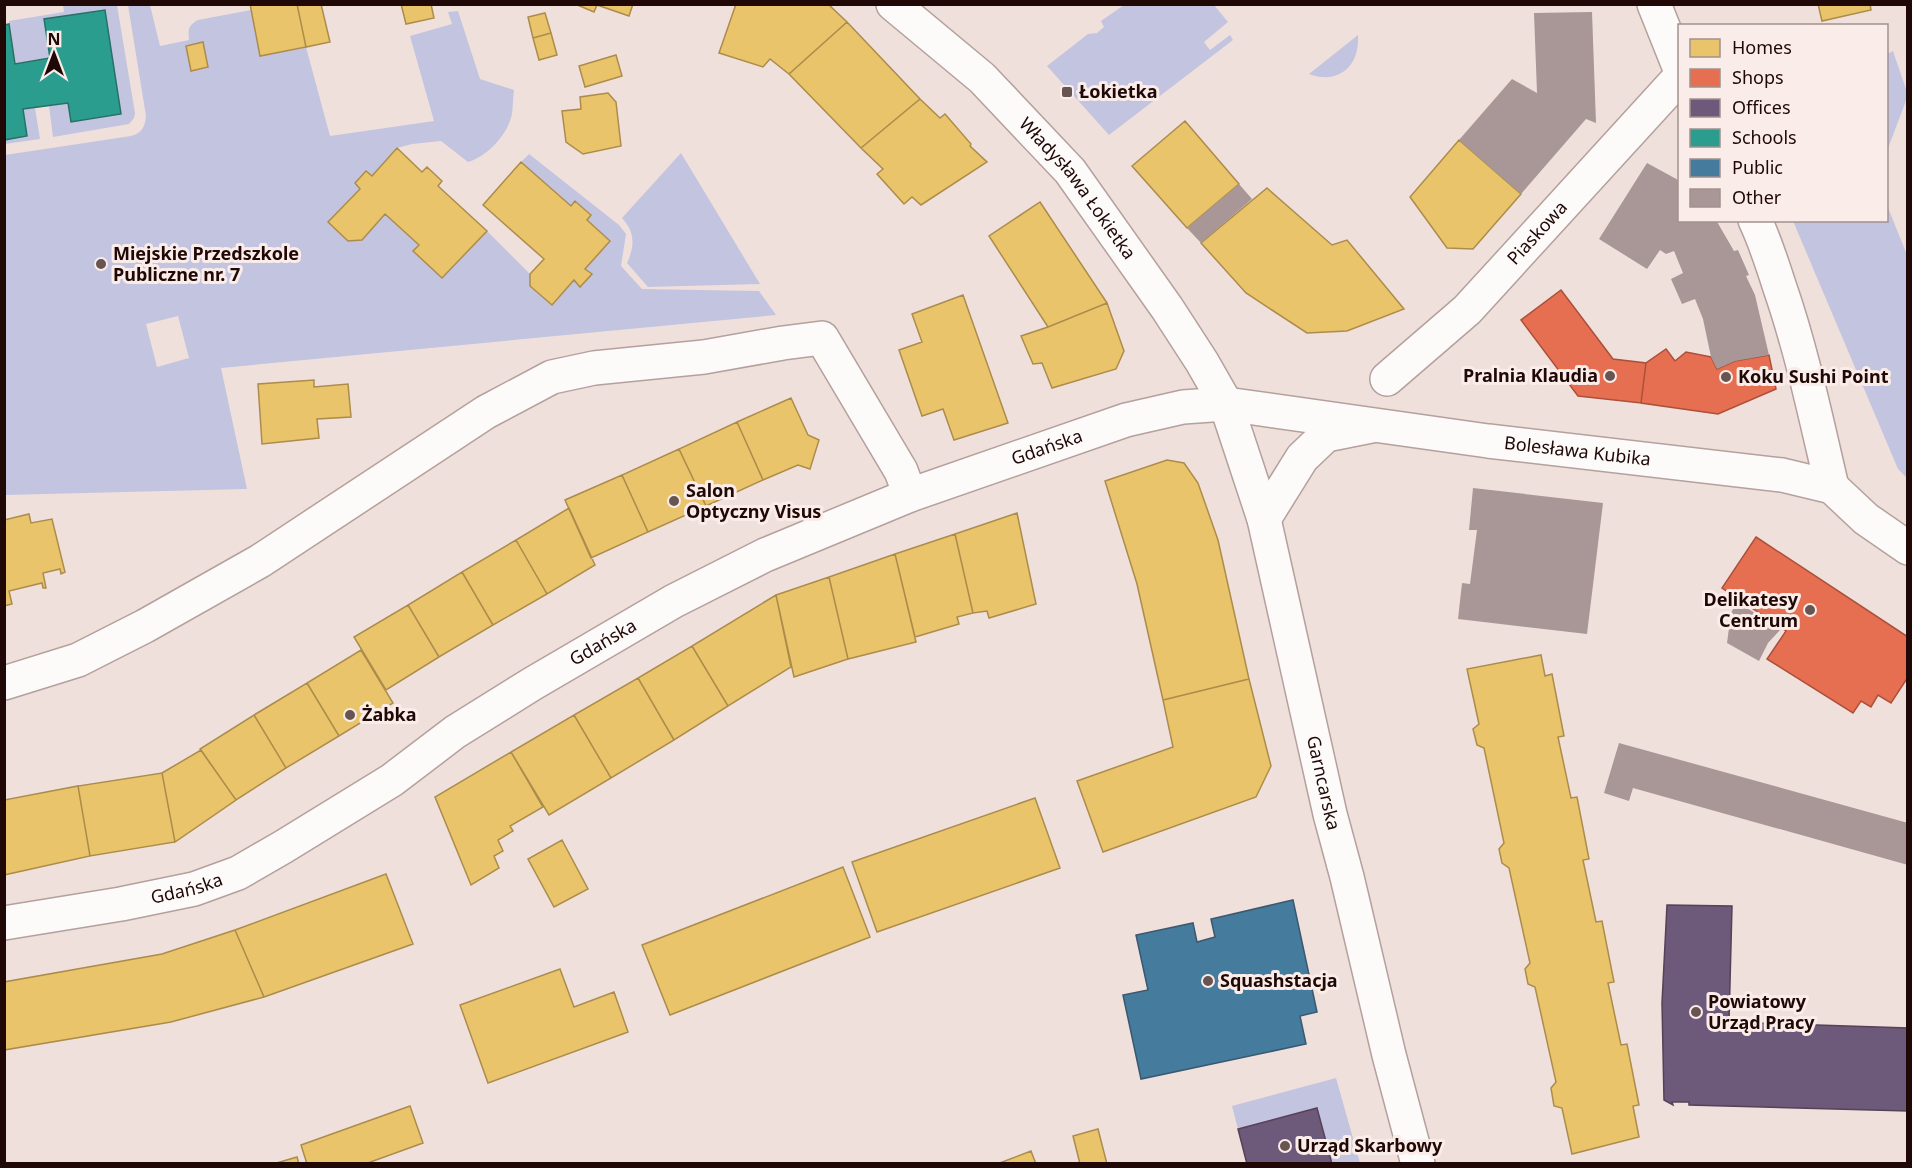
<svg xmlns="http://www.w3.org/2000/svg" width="1912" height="1168" viewBox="0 0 1912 1168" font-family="'Noto Sans',sans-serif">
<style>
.green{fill:#c3c4e0;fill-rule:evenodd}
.homes{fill:#e9c46a;stroke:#ac8c4c;stroke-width:1.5}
.shops{fill:#e76f51;stroke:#ab503a;stroke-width:1.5}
.offices{fill:#6d597a;stroke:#564157;stroke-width:1.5}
.schools{fill:#2a9d8f;stroke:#277066;stroke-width:1.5}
.public{fill:#457b9d;stroke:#3a586f;stroke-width:1.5}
.building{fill:#a99696}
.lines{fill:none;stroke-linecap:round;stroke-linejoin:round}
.street-casing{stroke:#b4a09c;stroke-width:36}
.secondary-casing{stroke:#b4a09c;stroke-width:36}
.street{stroke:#fdfafa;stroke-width:33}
.secondary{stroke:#fdfafa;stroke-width:33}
.poi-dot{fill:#685450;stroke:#faece8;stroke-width:2}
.labels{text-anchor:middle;stroke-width:6;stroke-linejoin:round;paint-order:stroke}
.poi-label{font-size:18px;font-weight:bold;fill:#1f0805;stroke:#faece8;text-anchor:start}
.street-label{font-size:18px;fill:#1f0805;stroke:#faece8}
</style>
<rect width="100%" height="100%" fill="#f0e0dc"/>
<path class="green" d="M63 5H117L135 113 134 118 129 124 53 137 49 106 68 103 71 122 105 10 44 19 50 58 15 64 9 21 64 12Z
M128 5H150L160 46 189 40C188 30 188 25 198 20L251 10 260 55 306 47 330 136 434 121 410 36 452 24 448 12 458 11 480 79 514 90C513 98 513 106 512 114 508 134 488 156 468 162L441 141 412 144 397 148 372 176 366 171 355 183 360 189 329 223 348 241 385 214 419 245 414 251 442 278 487 231 530 274V286L552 305 574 280 580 286 591 274 585 269 610 241 587 220 591 214 576 201 571 206 521 162 529 154 619 225 626 234 621 266 642 289 759 291 776 315 221 368 247 489 5 495V155L131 136C142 133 145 127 146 116ZM178 316 189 358 157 367 146 324Z
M1124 5H1214L1228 22 1204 42 1210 50 1230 35 1233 40 1109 135 1047 66 1088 34 1097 33 1104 27 1101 21Z
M1358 35C1360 66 1339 85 1309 74Z
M1893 51 1907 92V98L1887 151V54Z
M35 108 40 139 5 144V140L23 109Z
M681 153 760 284 648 287 627 263C635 246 635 232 622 218Z
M1887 205 1907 255V478L1898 469 1793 221 1886 220Z
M1336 1078 1360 1163H1332L1317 1108 1238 1129 1232 1106Z"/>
<path class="homes" d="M250 4H297L306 47 260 56Z
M297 4H321L330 42 306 47Z
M401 4H431L434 18 406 24Z
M575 4H633L629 16 597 5 594 12Z
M736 4H828L847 22 789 74 770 59 763 67 719 53Z
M1818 4H1870L1871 10 1822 21Z
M545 13 551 33 533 38 528 17Z
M847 22 920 99 861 148 789 74Z
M551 33 557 55 539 60 533 38Z
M203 42 208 67 191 71 186 46Z
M616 55 622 76 585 87 579 66Z
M608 93 616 102 621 146 583 154 566 142 562 111 581 109 580 97Z
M920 99 940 118 945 114 971 144 970 146 987 162 921 205 912 197 904 204 877 174 883 169 861 148Z
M1185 121 1239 184 1187 228 1132 166Z
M1459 140 1521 194 1473 249 1447 248 1410 197Z
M397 148 422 172 427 167 442 181 438 186 487 231 442 278 413 251 419 245 385 214 362 240 348 241 328 222 360 189 355 183 366 171 372 176Z
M521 162 571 206 575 201 591 215 587 220 610 241 585 269 592 274 580 287 574 280 552 305 530 286V274L544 259 483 205Z
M1267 188 1332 245 1347 240 1404 309 1347 331 1307 333 1246 293 1201 243Z
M1040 202 1107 303 1048 327 989 236Z
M963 295 1008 423 954 440 943 409 922 416 899 350 922 342 912 314Z
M1107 303 1124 351 1116 369 1052 388 1042 363 1033 364 1021 336 1048 327Z
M314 380V387L348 384 351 417 317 419 319 438 262 444 258 384Z
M791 398 808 435 819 440 810 469 798 465 763 480 737 422Z
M737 422 763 480 706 506 679 449Z
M679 449 706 506 648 532 622 475Z
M1167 460 1184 463 1198 483 1218 540 1249 679 1163 700 1137 584 1105 481Z
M622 475 648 532 591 558 565 500Z
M569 508 595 565 547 594 516 540Z
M1017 513 1036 604 989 618 987 611 973 613 955 534Z
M29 514 31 523 52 519 65 572 61 574 60 569 43 573 46 588H43L42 583 9 591 12 604 4 606V520Z
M955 534 973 613 957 617 959 624 915 637 895 554Z
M516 540 547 594 493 625 462 572Z
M895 554 916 642 848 659 829 577Z
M462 572 493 625 439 657 408 605Z
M829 577 848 659 794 677 776 595Z
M776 595 791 667 728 706 692 646Z
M408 605 439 657 386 690 354 637Z
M692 646 728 706 674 740 638 678Z
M361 650 393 703 339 736 307 683Z
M1541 655 1545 676 1552 674 1564 736 1558 737 1571 798 1577 797 1589 859 1583 860 1596 922 1602 921 1614 982 1608 983 1621 1045 1627 1044 1639 1105 1633 1106 1639 1137 1572 1154 1562 1108 1554 1106 1551 1088 1556 1082 1535 987 1528 984 1525 969 1530 963 1509 868 1502 863 1499 849 1504 843 1484 748 1477 745 1473 729 1479 724 1467 669Z
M638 678 674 740 611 778 574 715Z
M1249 679 1271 766 1256 797 1103 852 1077 781 1173 747 1163 700Z
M307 683 339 736 286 768 254 715Z
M254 715 286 768 236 800 200 749Z
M574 715 611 778 549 815 511 752Z
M201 750 236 800 175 842 162 773Z
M511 752 543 807 510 826 513 831 498 840 503 851 494 856 499 868 471 885 435 797Z
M162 773 175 842 90 856 78 786Z
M78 786 90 856 4 875V800Z
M1035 798 1060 868 877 932 852 862Z
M562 840 588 889 554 907 528 859Z
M843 867 870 937 670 1015 642 945Z
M386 874 413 944 264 997 235 930Z
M235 930 264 997 171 1022 4 1050V982L162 954Z
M560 969 574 1007 614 992 628 1032 488 1083 460 1005Z
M410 1106 423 1143 365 1164H307L301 1145Z
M1098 1129 1107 1164H1080L1073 1136Z
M1031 1151 1036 1164H997Z
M297 1157 299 1164H273Z"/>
<path class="shops" d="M1561 290 1613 359 1646 363 1641 403 1578 396 1521 320Z
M1666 349 1675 361 1686 352 1711 357 1717 369 1735 361 1769 355 1776 389 1718 414 1641 403 1646 363Z
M1756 537 1908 637V677L1891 703 1878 695 1871 707 1861 701 1853 713 1767 659 1786 631 1722 588Z"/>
<path class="offices" d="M1667 905 1732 906 1729 1022 1908 1028V1111L1689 1105V1102H1672L1673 1105 1664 1100 1662 1003Z
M1317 1108 1332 1164H1247L1238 1129Z"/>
<path class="schools" d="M105 10 121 114 71 122 68 103 23 109 27 136 4 140V25L9 24 15 64 50 58 44 19Z"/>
<path class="public" d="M1293 900 1317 1012 1300 1016 1306 1044 1141 1079 1123 995 1148 990 1136 935 1193 923 1197 942 1215 937 1211 919Z"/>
<path class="building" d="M1592 12 1596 123 1586 119 1521 194 1459 140 1512 79 1537 93 1534 13Z
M1647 163 1680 181V220H1716L1734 251 1738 250 1749 275 1746 276 1755 295 1769 355 1735 361 1717 369 1711 357 1703 319 1695 299 1682 304 1671 279 1683 273 1674 251 1666 254 1660 250 1647 269 1599 239Z
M1239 184 1252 199 1201 243 1187 228Z
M1473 488 1603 503 1587 634 1458 619 1462 583 1470 584 1477 530H1469Z
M1737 602 1781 629 1768 643 1759 661 1727 643 1731 613Z
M1619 743 1908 823V865L1633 788 1629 801 1604 793Z"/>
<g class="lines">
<g class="street-casing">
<g id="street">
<path d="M1654 4 1680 69"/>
<path d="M1755 220C1765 241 1772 263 1779 285 1802 351 1816 419 1832 487"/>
<path id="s1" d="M1387 379 1467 310 1680 77"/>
<path d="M4 683 78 660 145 626 260 561 486 412 552 377 594 368 704 357 783 343 822 338 901 471 910 495"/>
<path id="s2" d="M4 923 121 904 194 889 238 873 283 847 392 780 455 732 532 684 674 601 765 555 910 495 1126 420 1183 407 1226 404 1488 441 1782 475 1832 487 1866 519 1908 548"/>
</g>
</g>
<g class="secondary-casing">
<g id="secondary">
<path id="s3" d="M893 4 982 78 1070 171 1167 308 1202 362 1226 404 1264 519 1330 814 1347 877 1389 1055 1418 1164"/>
<path d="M1264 519 1302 458 1326 435 1371 426"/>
</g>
</g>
<use href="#street" class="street"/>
<use href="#secondary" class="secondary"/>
</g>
<g class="poi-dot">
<rect x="1061" y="86" width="12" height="12" rx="3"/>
<circle cx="101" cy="264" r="6"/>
<circle cx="1610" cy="376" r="6"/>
<circle cx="1726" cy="377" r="6"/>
<circle cx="674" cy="501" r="6"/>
<circle cx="1810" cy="610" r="6"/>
<circle cx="350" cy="715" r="6"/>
<circle cx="1208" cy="981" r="6"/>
<circle cx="1696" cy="1012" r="6"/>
<circle cx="1285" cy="1146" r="6"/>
</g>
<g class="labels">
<g class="poi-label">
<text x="1079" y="98">Łokietka</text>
<text x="113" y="260">Miejskie Przedszkole<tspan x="113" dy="21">Publiczne nr. 7</tspan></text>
<text x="1598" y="382" text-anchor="end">Pralnia Klaudia</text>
<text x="1738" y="383">Koku Sushi Point</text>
<text x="686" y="497">Salon<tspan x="686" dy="21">Optyczny Visus</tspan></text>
<text x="1798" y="606" text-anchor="end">Delikatesy<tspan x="1798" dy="21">Centrum</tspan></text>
<text x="362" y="721">Żabka</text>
<text x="1220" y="987">Squashstacja</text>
<text x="1708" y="1008">Powiatowy<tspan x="1708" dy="21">Urząd Pracy</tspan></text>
<text x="1297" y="1152">Urząd Skarbowy</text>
</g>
<g class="street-label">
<text dy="6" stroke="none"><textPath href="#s3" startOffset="262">Władysława Łokietka</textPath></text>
<text dy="6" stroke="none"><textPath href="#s1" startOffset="210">Piaskowa</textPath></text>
<text dy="6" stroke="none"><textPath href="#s2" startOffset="1158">Gdańska</textPath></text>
<text dy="6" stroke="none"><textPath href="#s2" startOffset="1698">Bolesława Kubika</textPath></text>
<text dy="6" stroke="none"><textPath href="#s2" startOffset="672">Gdańska</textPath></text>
<text dy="6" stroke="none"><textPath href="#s3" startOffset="916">Garncarska</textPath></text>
<text dy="6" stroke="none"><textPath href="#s2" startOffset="186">Gdańska</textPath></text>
</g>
</g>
<rect width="1912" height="1168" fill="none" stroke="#1f0805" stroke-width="12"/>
<rect x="1678" y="24" width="210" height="198" fill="#faece8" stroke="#a2918d" stroke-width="1.5"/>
<rect x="1690" y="39" width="30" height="18" fill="#e9c46a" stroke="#a2918d" stroke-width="1.5"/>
<text x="1732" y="54" font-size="18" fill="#1f0805">Homes</text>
<rect x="1690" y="69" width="30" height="18" fill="#e76f51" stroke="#a2918d" stroke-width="1.5"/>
<text x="1732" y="84" font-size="18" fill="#1f0805">Shops</text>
<rect x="1690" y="99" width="30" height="18" fill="#6d597a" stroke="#a2918d" stroke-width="1.5"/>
<text x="1732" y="114" font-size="18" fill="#1f0805">Offices</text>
<rect x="1690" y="129" width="30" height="18" fill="#2a9d8f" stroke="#a2918d" stroke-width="1.5"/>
<text x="1732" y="144" font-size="18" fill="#1f0805">Schools</text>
<rect x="1690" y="159" width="30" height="18" fill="#457b9d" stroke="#a2918d" stroke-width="1.5"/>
<text x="1732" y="174" font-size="18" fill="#1f0805">Public</text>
<rect x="1690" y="189" width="30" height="18" fill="#a99696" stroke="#a2918d" stroke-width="1.5"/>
<text x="1732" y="204" font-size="18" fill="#1f0805">Other</text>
<g transform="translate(54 54)" stroke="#faece8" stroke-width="4.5" paint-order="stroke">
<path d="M0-4.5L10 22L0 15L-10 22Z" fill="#1f0805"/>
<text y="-9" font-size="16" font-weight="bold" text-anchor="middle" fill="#1f0805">N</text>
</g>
</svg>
